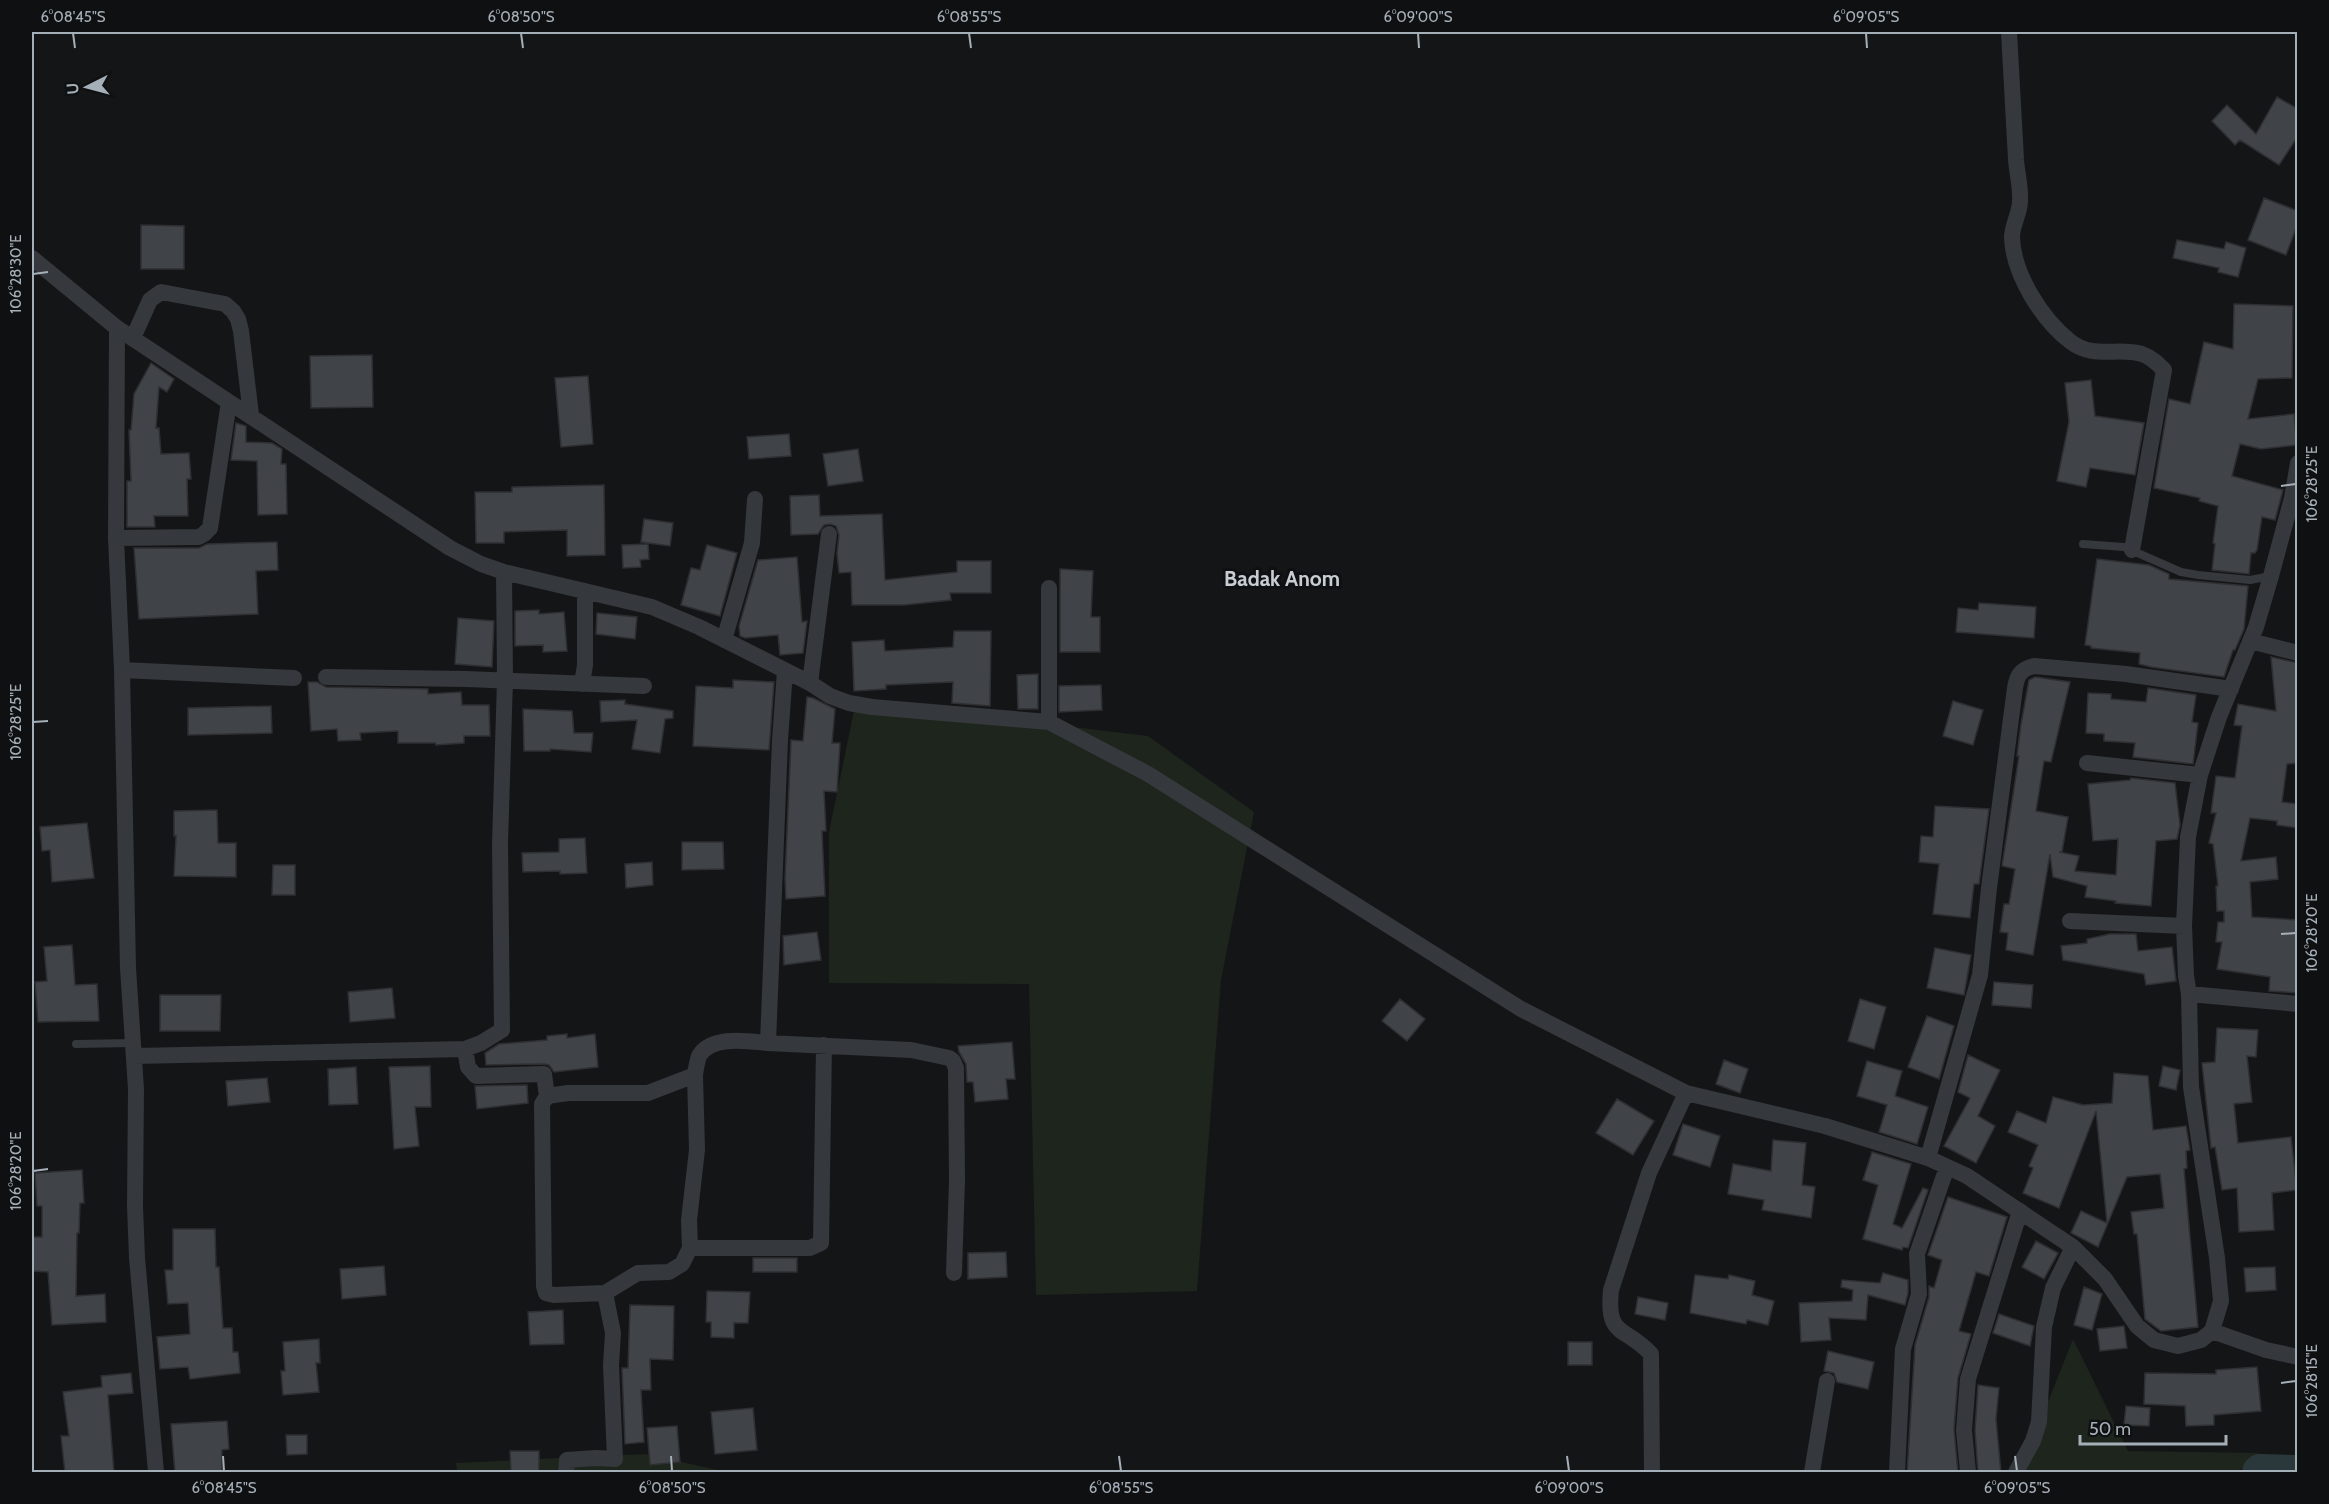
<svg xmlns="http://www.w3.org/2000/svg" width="2329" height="1504" viewBox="0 0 2329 1504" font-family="Cabin,sans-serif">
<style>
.green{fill:#1d251c}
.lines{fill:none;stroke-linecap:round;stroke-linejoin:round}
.river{stroke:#2a373b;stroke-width:34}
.building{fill:#404347;stroke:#2e2f33;stroke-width:1.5}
.service{stroke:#35383c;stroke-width:8}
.minor{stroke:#35383c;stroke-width:16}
.ticks{fill:none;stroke:#a5afb8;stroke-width:2}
.labels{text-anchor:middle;stroke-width:6;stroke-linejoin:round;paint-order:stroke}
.quarter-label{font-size:21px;font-weight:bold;fill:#c7cdd3;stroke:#0f1012}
.neatline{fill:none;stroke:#a5afb8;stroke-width:2}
.ticks-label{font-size:15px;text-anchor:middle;fill:#a5afb8}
</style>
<rect width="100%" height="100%" fill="#141517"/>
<path class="green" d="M856 701 1148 736 1254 812 1221 980 1197 1291 1036 1295 1029 984 829 983V832Z
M2073 1339 2128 1451 2259 1453 2238 1472H2020Z
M645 1454 727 1472H457L456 1463Z"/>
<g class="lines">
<path class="river" d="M2259 1472 2260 1471 2298 1472"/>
</g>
<path class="building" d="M2277 97 2298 109V136L2279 165 2240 140 2235 145 2212 121 2227 105 2256 134Z
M2264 198 2298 211V223L2286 255 2248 240Z
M141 225 184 226V269H141Z
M2177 240 2224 249 2226 242 2246 248 2238 277 2218 272 2219 268 2173 258Z
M2234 304 2293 306 2292 378 2258 379 2248 419 2294 414 2297 445 2261 449 2240 444 2232 476 2283 490 2275 520 2262 517 2257 550 2255 553H2251L2249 574 2212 570 2215 544 2213 543 2218 506 2199 501 2200 498 2154 488 2169 399 2190 404 2204 342 2233 349Z
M372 355 373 407 311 408 310 356Z
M151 363 174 379 167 392 159 387 156 428H159L161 454 189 453 191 479H187L188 516H154L155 527H127V481H131L129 430H131L134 394Z
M588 376 593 444 561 447 555 378Z
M2091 380 2095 416 2144 423 2135 475 2090 468 2086 487 2057 481 2069 422 2065 383Z
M236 423 246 426V442L272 443 282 449 281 464H286L287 514 258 515 257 461 231 460Z
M789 434 791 456 749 459 747 437Z
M858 449 863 481 828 486 823 454Z
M604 485 605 555 567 556V530L504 532V543H476L475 492H512V487Z
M819 495 820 516 882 514 885 580 957 572V561H991V593H950L951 600 904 605H852L851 572 839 573 837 553 839 535 836 526 830 524 824 525 818 534 791 535 790 496Z
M644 519 673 523 670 546 641 542Z
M277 542 278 570 256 571 258 614 139 619 134 548H199L207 544Z
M648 544 649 559 640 560 641 567 623 568 622 545Z
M707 545 737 553 720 616 681 605 691 568 700 570Z
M797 557 802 622 807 621 803 653 780 655 778 635 745 638 740 636 739 626 758 560Z
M2097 559 2149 565 2169 574V579L2248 586 2244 629 2235 650H2233L2224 677 2151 667 2139 664 2140 653 2091 648V646L2085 645Z
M1060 569 1093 571 1091 617H1100V652H1060Z
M1979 603 2036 607 2034 638 1956 632 1958 608 1978 610Z
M539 610V614L564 612 567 651 543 652V645L515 646V611Z
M597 613 637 617 635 639 596 634Z
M458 618 494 621 492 667 455 664Z
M954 631H991L990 706 952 703 953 682 886 685V689L854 691 852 642 884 640 885 651 953 647Z
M2271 657 2298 663V763L2287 764 2282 802 2298 804V828L2277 825V821L2250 818 2241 861 2276 857 2278 879 2250 882 2252 917 2298 920V993L2269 991 2270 977 2217 969 2222 942H2216L2218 922H2224V911H2217L2216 886H2218L2213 844 2209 843 2216 813H2211L2216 776 2235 778 2242 726 2234 725 2238 704 2276 711Z
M1038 674V709H1018L1017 675Z
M2035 677 2070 682 2051 762 2044 761 2036 811 2068 817 2062 852H2059L2079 856 2075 871 2116 875 2118 839 2093 841 2088 784 2130 780 2131 778 2175 783 2180 825 2177 839 2156 841 2151 906 2115 903 2116 901 2085 897 2087 886 2053 877 2050 854 2033 955 2006 950 2008 933 2000 932 2004 904H2009L2015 869 2002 866 2019 756H2017L2021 724 2029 680Z
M733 680 774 682 769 750 693 746 696 686 733 688Z
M308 682H317L326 687 428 689V694L461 692 462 705H489L490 736H464V743L436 745 435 743H398V731L360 733 361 740 338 741 337 729 311 731Z
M1101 685 1102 710 1059 712V686Z
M2148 688 2196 695 2192 722 2198 723 2193 764 2133 757 2135 743 2104 741V734L2086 733 2088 693 2111 694V699L2146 702Z
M807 697 813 698 835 709 832 743H840L837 792 824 791 826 831H822L825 896 786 899 785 879 791 740 803 741Z
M625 700V704L673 711V718L665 719 660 753 632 749 637 720 601 722 600 701Z
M1953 701 1983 710 1973 745 1943 736Z
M271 706 272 733 188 735V708Z
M523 709 572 711 574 733H593L591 752 550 749V751H524Z
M1935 806 1989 809 1979 884H1974L1970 918 1933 914 1939 864 1919 862 1921 836 1933 837Z
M217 810 218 843H236V877L174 876 176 836H174V811Z
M87 823 94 878 52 882 50 850 42 851 40 827Z
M585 838 587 873 560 874V871L523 872 522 853 559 852V839Z
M682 842H723L724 869 682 870Z
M652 862 653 885 626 888 625 864Z
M273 865H295V895H272Z
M817 932 821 960 784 965 783 936Z
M2110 934H2136L2138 951 2172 947 2176 981 2146 985 2144 974 2063 960 2061 946 2087 943V939Z
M72 945 75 985 97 984 99 1021 38 1022 35 982 47 981 44 947Z
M1935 948 1971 955 1964 995 1927 988Z
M1994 982 2033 985 2031 1008 1992 1005Z
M392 988 395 1018 350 1022 348 992Z
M160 995H221L220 1031H160Z
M1400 999 1425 1019 1407 1041 1382 1021Z
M1860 999 1886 1007 1874 1049 1848 1041Z
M1927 1016 1954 1026 1939 1079 1908 1067Z
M2217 1028 2258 1030 2256 1057 2247 1056 2252 1102 2234 1104 2238 1143 2291 1137 2297 1190 2272 1193 2274 1230 2239 1232 2237 1188 2222 1190 2215 1147 2211 1148 2202 1063 2215 1062Z
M567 1034V1038L595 1034 598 1067 554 1072 549 1065 544 1064 486 1065 485 1053 499 1044 547 1040V1036Z
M1012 1042 1015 1079H1006L1008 1099 975 1102 973 1082H967L966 1064 959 1052 958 1046Z
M1968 1055 2000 1070 1978 1116 1995 1126 1976 1163 1944 1146 1970 1098 1958 1092Z
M1724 1060 1748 1069 1740 1093 1716 1084Z
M1867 1061 1902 1071 1895 1096 1928 1107 1917 1144 1879 1132 1887 1105 1857 1096Z
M430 1066 431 1107H415L419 1146 394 1149 389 1067Z
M2163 1066 2180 1070 2176 1090 2159 1086Z
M356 1067 358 1104 329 1105 328 1069Z
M2114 1073 2148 1076 2153 1130 2186 1126 2190 1150 2186 1151 2187 1168 2184 1169 2198 1327 2161 1331 2145 1319 2137 1234H2134L2131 1212 2164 1208 2160 1174 2127 1177 2098 1247 2071 1233 2081 1211 2107 1223 2096 1111 2059 1208 2023 1193 2033 1168 2029 1166 2038 1145 2008 1132 2017 1111 2046 1123 2053 1097 2083 1105 2112 1103Z
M267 1078 270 1102 228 1106 226 1081Z
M527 1085 528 1103 477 1109 475 1086Z
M1617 1099 1654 1121 1633 1155 1596 1133Z
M1683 1124 1720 1136 1710 1167 1673 1155Z
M1773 1140 1806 1143 1802 1185 1815 1187 1811 1218 1762 1210 1764 1200 1728 1194 1733 1164 1771 1171Z
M1872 1152 1911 1164 1893 1224 1902 1228 1923 1188 1928 1190 1908 1248 1903 1247 1902 1250 1863 1239 1878 1185 1863 1180Z
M82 1170 84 1203H80L79 1233H77L76 1296 105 1294 106 1322 52 1325 48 1272 32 1271V1237H42V1206H37L35 1173Z
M1948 1197 2007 1217 1989 1276 1976 1272 1959 1331 1971 1334 1958 1378 1954 1429 1958 1473H1907L1915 1345 1929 1297V1286L1934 1288 1942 1260 1928 1255Z
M173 1229H215L216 1267H219L223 1328H232L233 1352H238L240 1373 190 1379 188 1367 160 1369 157 1337 190 1334 188 1303 168 1304 165 1270H173Z
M2036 1241 2058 1253 2044 1279 2022 1267Z
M1006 1252 1007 1277 968 1279V1253Z
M753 1258H797V1272H753Z
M384 1266 386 1295 342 1299 340 1269Z
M2275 1267 2276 1290 2246 1292 2244 1268Z
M1883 1273 1908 1280V1293L1905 1305 1868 1295 1866 1320 1829 1318 1831 1340 1801 1342 1799 1303 1852 1301 1853 1290 1841 1287 1842 1280 1880 1283Z
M1695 1275 1728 1279 1729 1275 1755 1281 1752 1295 1774 1301 1768 1325 1747 1320 1746 1324 1690 1313Z
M2084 1287 2102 1294 2092 1330 2074 1325Z
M707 1291 750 1292 748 1323H734V1338L711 1337V1322H706Z
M1638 1297 1668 1303 1665 1320 1635 1314Z
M630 1305 674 1306 673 1360 650 1359 651 1390H641L644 1442 625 1444 622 1368H628Z
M563 1310 564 1344 530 1345 528 1312Z
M1999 1314 2034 1326 2030 1346 1993 1333Z
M2124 1326 2127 1348 2100 1351 2097 1329Z
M319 1339 320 1363H316L319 1392 283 1395 281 1371H285L283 1342Z
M1568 1342H1592V1365H1568Z
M1828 1351 1874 1362 1868 1389 1837 1382 1834 1373 1824 1371Z
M2257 1367 2261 1411 2214 1415V1425L2186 1426 2185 1406 2144 1404 2145 1373 2216 1374V1370Z
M131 1373 133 1393 108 1395 114 1473H65L61 1436H69L63 1392 102 1387 101 1376Z
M1978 1385 1999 1388 1996 1419 2001 1473H1978L1975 1430Z
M2126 1406 2150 1408 2149 1426 2124 1425Z
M753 1408 757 1450 715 1454 711 1412Z
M227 1421 229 1449 222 1450V1473H175L171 1424Z
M677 1426 680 1462 650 1465 647 1428Z
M286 1435H307V1454L287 1455Z
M510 1451H539V1473H511Z"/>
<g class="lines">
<path class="service" d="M2083 544 2124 547 2181 572 2198 575 2250 580 2271 576
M76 1044 133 1043"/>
<path class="minor" d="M2009 32C2011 74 2014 117 2016 160 2017 173 2021 188 2020 201 2020 213 2012 225 2012 237 2013 274 2042 320 2071 342 2093 359 2118 347 2142 354 2151 357 2158 364 2164 370L2132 550
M32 258 117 328 450 548 481 564 504 572 652 607 699 627 810 683 830 696 849 703 872 707 1049 722 1148 774 1521 1009 1686 1093 1825 1126 1928 1158 1967 1176 2073 1247 2105 1279 2137 1326 2154 1340 2178 1346 2201 1340 2212 1331 2221 1301 2217 1258 2191 1087 2189 994 2186 976 2184 926 2188 837 2200 775 2219 717 2256 627 2271 576 2292 498 2298 463
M117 328 116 538 122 670 128 968 136 1089 135 1206 137 1258 156 1472
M133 338 150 300 161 292 225 304 233 311 238 319 241 331 251 415
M116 538 199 537 204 534 210 528 229 402
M724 640 752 543 755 499
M2250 641 2298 653
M122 670 294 678
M785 671 780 740 768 1043 911 1050 949 1058 953 1061 956 1068 957 1180 954 1273
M326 677 466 679 644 686
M810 683 829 534
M582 684 585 665V592
M1049 722V588
M2087 763 2200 775
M2070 921 2184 926
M2189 994 2298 1004
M465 1049 481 1043 502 1030 500 843 505 680 504 572
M134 1056 465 1049 468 1067 476 1076 544 1074 547 1096
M1928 1158 1980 975 1989 888 2015 688C2017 675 2021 669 2034 666L2126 674 2231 689
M690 1248H810L821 1243 824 1045
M605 1293 638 1273 669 1272 682 1264 690 1248 689 1220 697 1150 695 1075
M2212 1331 2266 1350 2298 1357
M566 1472 567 1460 596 1458 615 1459 611 1365 613 1333 605 1293 554 1295 546 1293 544 1286 542 1104 547 1096 568 1093H648L695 1075C696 1069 697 1061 699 1056 711 1035 747 1041 768 1043
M1652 1472 1651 1354C1625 1326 1606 1338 1611 1290L1649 1173 1686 1093
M1812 1472 1827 1381
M1897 1472 1903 1349 1919 1294 1917 1254 1947 1167
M1968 1472 1964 1430 1968 1379 2020 1211
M2016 1472 2033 1441 2039 1422 2044 1327 2053 1288 2073 1247"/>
</g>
<path class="ticks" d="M73 33 75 48M521 33 523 48M969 33 971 48M1418 33 1419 48M1866 33 1867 48M33 274 48 272M2281 486 2296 484M33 722 48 721M2281 934 2296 933M33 1171 48 1169M2281 1383 2296 1381M223 1456 224 1471M671 1456 672 1471M1119 1456 1121 1471M1567 1456 1569 1471M2015 1456 2017 1471"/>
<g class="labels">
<g class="quarter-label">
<text x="1282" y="586">Badak Anom</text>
</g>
</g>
<rect width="2329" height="1504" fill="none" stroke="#0f1012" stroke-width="66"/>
<g transform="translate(87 87) rotate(264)" stroke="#0f1012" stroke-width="4.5" paint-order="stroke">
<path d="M0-4.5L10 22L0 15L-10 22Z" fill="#a5afb8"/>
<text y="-9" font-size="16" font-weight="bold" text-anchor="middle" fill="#a5afb8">U</text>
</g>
<path d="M2080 1435v9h146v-9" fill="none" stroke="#a5afb8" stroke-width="3"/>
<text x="2089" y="1435" font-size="18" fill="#a5afb8" stroke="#0f1012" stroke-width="4.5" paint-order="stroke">50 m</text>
<rect x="33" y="33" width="2263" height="1438" class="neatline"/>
<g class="ticks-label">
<text x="73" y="22">6°08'45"S</text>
<text x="521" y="22">6°08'50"S</text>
<text x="969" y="22">6°08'55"S</text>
<text x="1418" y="22">6°09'00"S</text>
<text x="1866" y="22">6°09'05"S</text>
<text transform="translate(16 274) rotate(-90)" y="5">106°28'30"E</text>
<text transform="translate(2312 484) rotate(-90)" y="5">106°28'25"E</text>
<text transform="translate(16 722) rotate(-90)" y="5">106°28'25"E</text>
<text transform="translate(2312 933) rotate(-90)" y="5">106°28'20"E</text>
<text transform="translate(16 1171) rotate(-90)" y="5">106°28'20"E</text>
<text transform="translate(2312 1381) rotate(-90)" y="5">106°28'15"E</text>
<text x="224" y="1493">6°08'45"S</text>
<text x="672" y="1493">6°08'50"S</text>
<text x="1121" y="1493">6°08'55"S</text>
<text x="1569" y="1493">6°09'00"S</text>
<text x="2017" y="1493">6°09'05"S</text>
</g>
</svg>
